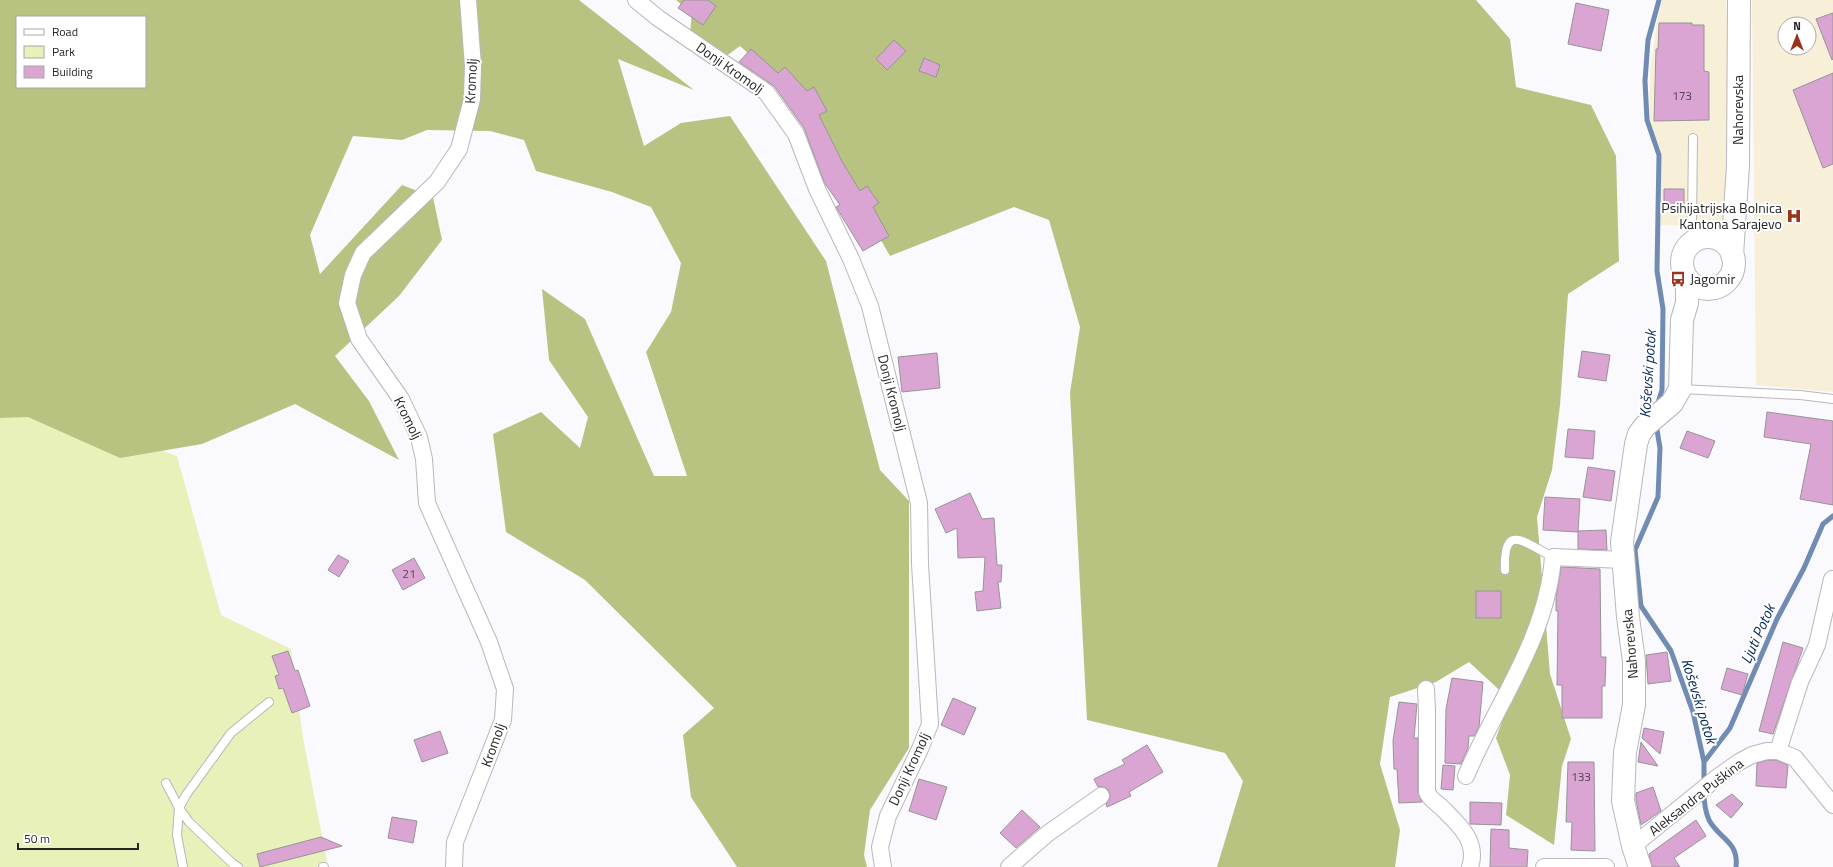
<svg xmlns="http://www.w3.org/2000/svg" width="1833" height="867" viewBox="0 0 1833 867" font-family="'Titillium Web',sans-serif">
<style>
.medical{fill:#f8efd9;fill-rule:evenodd}
.green{fill:#e7f1b9}
.forest{fill:#b8c382;fill-rule:evenodd}
.lines{fill:none;stroke-linecap:round;stroke-linejoin:round}
.stream{stroke:#718cb2;stroke-width:5}
.building{fill:#dba5d3;stroke:#979497}
.lane-casing{stroke:#b8b7ba;stroke-width:10}
.street-casing{stroke:#b8b7ba;stroke-width:18}
.secondary-casing{stroke:#b8b7ba;stroke-width:24}
.lane{stroke:#fff;stroke-width:8}
.street{stroke:#fff;stroke-width:16}
.secondary{stroke:#fff;stroke-width:22}
.labels{text-anchor:middle;stroke-width:4;stroke-linejoin:round;paint-order:stroke}
.number-label{font-size:12px;fill:#534652}
.street-label{font-size:14px;fill:#262627;stroke:#fff}
.poi-label{font-size:14px;fill:#262627;stroke:#fff;text-anchor:end}
.water-label{font-size:15px;font-style:italic;fill:#042857;stroke:#fff}
</style>
<rect width="100%" height="100%" fill="#faf9fd"/>
<path class="medical" d="M1663 0H1726L1730 93 1727 220 1721 226 1660 225 1662 154 1649 120 1650 70 1659 10Z
M1752 0H1833V392L1756 385ZM1785 24H1809V48H1785Z"/>
<path class="green" d="M0 390 177 456 221 615 291 649 303 738 328 867H0Z"/>
<path class="forest" d="M0 0H579L694 90 618 59 644 146 681 123 730 116 826 261 880 470 909 501V748L870 810 864 855 867 867H737L691 797 683 735 714 708 585 580 506 532 493 434 541 412 580 448 588 417 549 360 542 289 585 319 654 476H687L646 352 671 312 681 263 651 207 612 192 536 171 524 140 490 131 427 130 402 140 353 136 310 235 320 274 402 185 433 197 442 240 399 296 335 356 369 401 399 460 295 404 202 444 120 458 28 417 0 418ZM17 17H145V87H17Z
M676 0H1476L1510 39 1516 87 1591 105 1616 156 1619 261 1568 294 1560 405 1552 470 1537 517 1550 674 1571 739 1562 766 1554 845 1506 815 1510 775 1496 738 1510 700 1469 662 1436 682 1390 697 1380 764 1400 830 1395 867H1217L1243 781 1225 753 1087 720 1070 393 1080 327 1049 220 1014 207 890 256 846 179 813 113 740 46 714 65 689 44 692 13Z"/>
<g class="lines">
<path class="stream" d="M1657 406 1662 390 1663 309 1657 271 1659 155 1647 120 1645 81 1648 40 1659 0
M1656 424 1660 448 1658 497 1635 550 1641 606 1671 651 1693 712 1704 762V784
M1704 762 1730 728 1777 619 1804 568 1823 524 1833 516
M1704 792C1704 802 1705 811 1709 820 1719 839 1739 841 1736 867"/>
</g>
<path class="building" d="M684 0H708L716 6 703 25 678 8Z
M1576 3 1609 10 1601 51 1568 44Z
M1833 13V59L1832 60 1816 19Z
M1659 23H1692V25H1704V71L1709 72V120L1654 121 1656 49H1658Z
M894 40 906 51 887 70 876 59Z
M751 49 778 73 785 67 807 91 814 87 827 111 819 115 843 163 860 191 867 186 879 203 873 207 889 236 863 251 836 207 840 205 824 182 804 128 774 86 739 62Z
M924 58 940 65 936 77 919 71Z
M1833 73V164L1823 168 1793 90Z
M1664 189H1684V211H1664Z
M1582 351 1610 355 1606 381 1578 377Z
M937 353 940 388 902 392 898 357Z
M1767 412 1833 421V505L1800 499 1811 444 1764 437Z
M1568 429 1595 431 1593 459 1565 457Z
M1687 431 1715 441 1708 458 1680 448Z
M1588 467 1615 471 1611 501 1583 497Z
M970 493 982 519 994 518 997 565H1002L1001 582H998L1001 608 977 611 975 592 983 591 985 557 958 558 957 528 946 533 935 509Z
M1545 497 1580 499 1578 532 1543 530Z
M1606 530 1607 550 1578 549V531Z
M338 555 349 561 339 577 328 570Z
M414 558 425 578 403 590 392 570Z
M1561 567 1600 569 1601 657H1606L1605 686H1602V718H1562V685H1557L1558 611H1556V598Z
M1476 591H1501V618H1476Z
M1783 642 1803 648 1773 734 1759 731Z
M288 651 295 671 298 670 310 706 292 713 283 688 279 689 275 676 279 675 272 656Z
M1667 652 1671 681 1648 684 1646 655Z
M1727 668 1748 674 1742 695 1721 689Z
M1452 678 1483 682 1479 727 1474 736H1469L1468 748 1461 764 1445 763 1446 709Z
M953 698 976 708 964 735 941 725Z
M1399 702 1417 704 1414 738H1418V792L1422 802 1399 803 1397 769H1394L1393 741Z
M1644 728 1664 732 1660 754 1642 738Z
M440 731 448 753 422 762 414 740Z
M1641 742 1658 766 1638 762Z
M1147 745 1163 772 1129 792 1131 796 1107 807 1106 804 1109 800 1110 796 1109 791 1105 787H1098L1094 779 1125 764 1122 760Z
M1768 760H1776L1788 765 1786 788 1756 786 1757 763Z
M1568 762H1594L1595 851 1571 850 1572 822H1566Z
M1443 765 1455 766 1453 790 1441 789Z
M919 779 947 787 936 820 909 811Z
M1653 787 1661 811 1641 825 1636 800V793Z
M1732 794 1743 804 1731 818 1716 805Z
M1470 802 1502 803 1501 825 1470 824Z
M1022 810 1040 827 1016 848 1000 833Z
M392 817 417 821 413 843 388 838Z
M1696 820 1706 836 1674 858 1680 867H1652L1649 854Z
M1491 829 1509 830V848L1528 850 1527 867H1490Z
M321 837 342 846 260 867 257 854Z"/>
<g class="lines">
<g class="lane-casing">
<path id="lane" d="M1693 138 1692 225 1694 242
M1681 389 1800 395 1833 399
M1505 570C1503 521 1525 543 1553 557
M166 783 179 808 189 822 232 863 238 867
M183 867 177 835 179 808 186 795 231 733 269 702
M323 867H324"/>
</g>
<g class="street-casing">
<path id="street" d="M636 0 658 18 766 92 796 134 817 189 851 259 870 306 919 503 920 564 930 724 920 749 888 816 880 847 883 867
M1426 689 1427 711V792C1429 798 1435 802 1440 806 1456 822 1479 840 1470 867
M1778 751 1800 682 1817 645 1832 579
M1466 776C1496 704 1547 638 1553 557L1623 560
M1633 846 1719 776 1739 762 1752 755 1767 751H1778L1795 758 1833 805
M454 867 455 842 503 720 505 689 489 642 427 503 424 459 419 437 401 399 359 339 347 303 353 275 363 253 437 182 459 149 472 99 473 66 468 0
M1009 867 1047 834 1101 796
M1544 867H1606"/>
</g>
<g class="secondary-casing">
<path id="secondary" d="M1682 263a26 26 0 1 1 52 0a26 26 0 1 1-52 0Z
M1732 255 1738 166 1739 0
M1640 867 1633 846 1623 801 1625 752 1634 705V661L1628 617 1622 542 1636 444 1639 434 1645 426 1672 403 1680 389 1682 320 1687 303V289L1684 272"/>
</g>
<use href="#lane" class="lane"/>
<use href="#street" class="street"/>
<use href="#secondary" class="secondary"/>
</g>
<defs>
<g id="hospital-bare" transform="scale(1.2)"><path d="M-5-5h3v3.5h4V-5h3V5h-3V1.5h-4V5h-3Z" fill="#9c341c" stroke="#fff" stroke-width="2.5" paint-order="stroke"/></g>
<g id="bus-bare" transform="scale(1.2)"><path d="M-5-6H5V4H4V6H2V4H-2V6H-4V4H-5ZM-3.5-4V0h7V-4ZM-3.5 1.2v1.5H-2V1.2ZM2 1.2v1.5H3.5V1.2Z" fill="#9c341c" stroke="#fff" stroke-width="2.5" paint-order="stroke"/></g>
</defs>
<g fill-rule="evenodd">
<use href="#hospital-bare" x="1794" y="216"/>
<use href="#bus-bare" x="1678" y="279"/>
</g>
<g class="labels">
<g class="number-label">
<text x="1682" y="100">173</text>
<text x="409" y="578">21</text>
<text x="1581" y="781">133</text>
</g>
<g class="street-label">
<text transform="translate(730 68) rotate(35)" y="5">Donji Kromolj</text>
<text transform="translate(471 81) rotate(-87)" y="5">Kromolj</text>
<text transform="translate(1738 110) rotate(-90)" y="5">Nahorevska</text>
<text transform="translate(892 393) rotate(76)" y="5">Donji Kromolj</text>
<text transform="translate(408 418) rotate(64)" y="5">Kromolj</text>
<text transform="translate(1630 644) rotate(-95)" y="5">Nahorevska</text>
<text transform="translate(493 745) rotate(-70)" y="5">Kromolj</text>
<text transform="translate(909 769) rotate(-65)" y="5">Donji Kromolj</text>
<text transform="translate(1696 797) rotate(-38)" y="5">Aleksandra Puškina</text>
</g>
<g class="poi-label">
<text x="1782" y="213">Psihijatrijska Bolnica<tspan x="1782" dy="16">Kantona Sarajevo</tspan></text>
<text x="1690" y="284" text-anchor="start">Jagomir</text>
</g>
<g class="water-label">
<text transform="translate(1648 374) rotate(-86)" y="5">Koševski potok</text>
<text transform="translate(1758 634) rotate(-66)" y="5">Ljuti Potok</text>
<text transform="translate(1699 701) rotate(73)" y="5">Koševski potok</text>
</g>
</g>
<rect x="16" y="16" width="130" height="72" fill="#ffffff" stroke="#a8a8a9"/>
<rect x="24" y="29" width="20" height="6" fill="#ffffff" stroke="#a8a8a9"/>
<text x="52" y="36" font-size="12" fill="#262627">Road</text>
<rect x="24" y="46" width="20" height="12" fill="#e7f1b9" stroke="#a8a8a9"/>
<text x="52" y="56" font-size="12" fill="#262627">Park</text>
<rect x="24" y="66" width="20" height="12" fill="#dba5d3" stroke="#a8a8a9"/>
<text x="52" y="76" font-size="12" fill="#262627">Building</text>
<g transform="translate(1797 36)"><circle r="19" fill="#ffffff" stroke="#a8a8a9"/>
<path d="M0-3L7 15L0 10L-7 15Z" fill="#9c341c"/>
<text y="-6" font-size="11" font-weight="bold" text-anchor="middle" fill="#262627">N</text>
</g>
<path d="M18 843v6h120v-6" fill="none" stroke="#262627" stroke-width="2"/>
<text x="24" y="843" font-size="12" fill="#262627" stroke="#ffffff" stroke-width="3" paint-order="stroke">50 m</text>
</svg>
